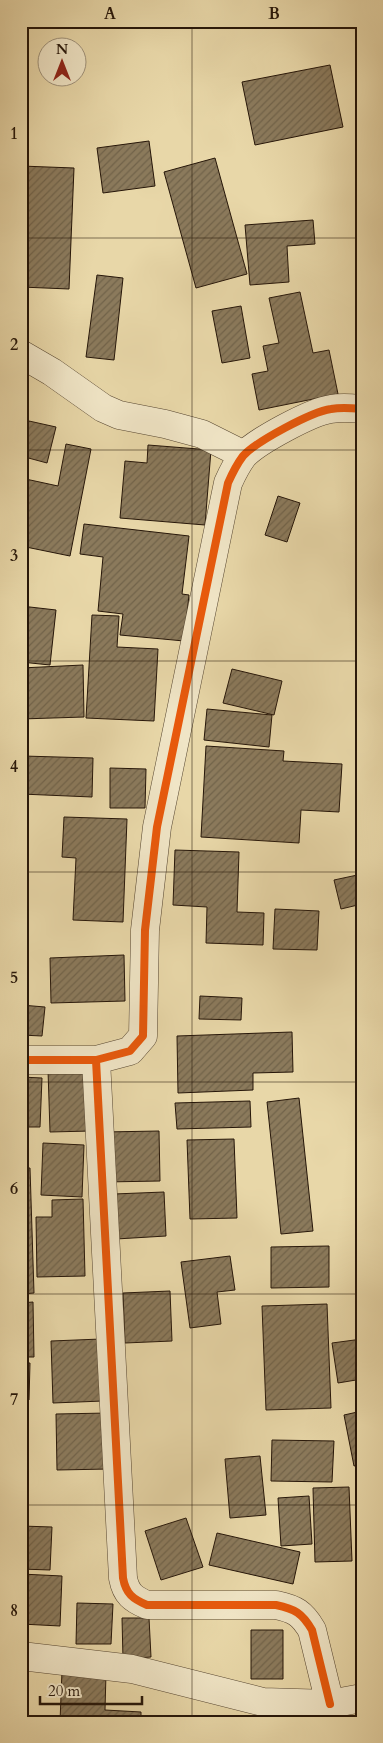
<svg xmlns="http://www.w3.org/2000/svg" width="383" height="1743" viewBox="0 0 383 1743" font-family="Cardo,serif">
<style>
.building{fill:url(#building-hatch);stroke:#261609}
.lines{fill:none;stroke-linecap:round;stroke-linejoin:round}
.minor-casing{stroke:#564631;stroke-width:29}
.minor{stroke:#f0e5c6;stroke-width:28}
.cycleway-casing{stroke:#f0e5c6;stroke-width:11}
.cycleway{stroke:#e8590c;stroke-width:8}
.grid{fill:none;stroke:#261609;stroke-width:1;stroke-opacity:0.55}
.neatline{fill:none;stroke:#261609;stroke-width:2}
.grid-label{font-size:16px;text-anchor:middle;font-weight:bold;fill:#261609}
</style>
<defs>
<pattern id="building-hatch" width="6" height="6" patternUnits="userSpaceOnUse" patternTransform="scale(1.25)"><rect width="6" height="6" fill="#8b7a5c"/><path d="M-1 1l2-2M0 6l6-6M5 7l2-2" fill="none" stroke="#71634a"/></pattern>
</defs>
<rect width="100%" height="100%" fill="#e8d7a8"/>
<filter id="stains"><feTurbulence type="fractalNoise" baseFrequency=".004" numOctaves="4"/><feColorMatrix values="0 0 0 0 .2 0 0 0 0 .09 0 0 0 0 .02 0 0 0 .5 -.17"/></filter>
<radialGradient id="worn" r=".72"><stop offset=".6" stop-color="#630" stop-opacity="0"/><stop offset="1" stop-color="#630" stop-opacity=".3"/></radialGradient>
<path class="building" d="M330 65 343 127 255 145 242 82Z
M149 141 155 186 103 193 97 148Z
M215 158 247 274 196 288 164 172Z
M21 166 74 168 69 289 21 287Z
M313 220 315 244 287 246 289 282 250 285 245 225Z
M97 275 123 278 114 360 86 357Z
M300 292 313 353 329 350 338 394 259 410 252 374 268 371 263 346 279 343 269 298Z
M241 306 250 358 222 363 212 311Z
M29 421 56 427 47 463 21 456V449Z
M66 444 91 449 70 556 21 546V478L58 486Z
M148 445 211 450 205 525 120 518 125 461 147 463Z
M278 496 300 503 287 542 265 535Z
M84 524 189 536 182 594 189 595 184 641 120 635 123 614 98 611 103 557 80 554Z
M21 606 56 610 50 665 21 662Z
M92 615 119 616 117 647 158 649 154 721 86 718Z
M83 665 84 717 21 719V668Z
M232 669 282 681 274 715 223 703Z
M207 709 272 715 269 747 204 740Z
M206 746 284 751 283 761 342 764 339 812 301 810 299 843 201 837Z
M23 756 93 758 92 797 21 794Z
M110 768 146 769 145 808H110Z
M64 817 127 819 123 922 73 920 76 858 62 857Z
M175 850 239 852 237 912 264 913 263 945 206 943 207 907 173 905Z
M362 874V904L341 909 334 880Z
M275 909 319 911 317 950 273 949Z
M124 955 125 1001 51 1003 50 958Z
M200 996 242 998 241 1020 199 1019Z
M21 1005 45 1007 42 1036 21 1035Z
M292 1032 293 1072 253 1073V1090L178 1093 177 1036Z
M89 1069 91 1131 50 1132 48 1070Z
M21 1077 42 1078 40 1127H21Z
M299 1098 313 1231 281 1234 267 1102Z
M250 1101 251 1127 177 1129 175 1103Z
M159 1131 160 1181 105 1182 104 1132Z
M234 1139 237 1218 190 1219 187 1140Z
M43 1143 84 1145 82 1197 41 1195Z
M21 1168H30L34 1293 21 1294Z
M164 1192 166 1236 116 1239 114 1194Z
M83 1199 85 1276 37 1277 36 1217H52V1200Z
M329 1246V1287L271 1288V1247Z
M230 1256 235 1290 217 1292 221 1324 190 1328 181 1262Z
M170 1291 172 1341 125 1343 123 1293Z
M33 1302 34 1357H21V1303Z
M327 1304 331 1408 266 1410 262 1306Z
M101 1339 103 1401 53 1403 51 1341Z
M362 1339V1379L338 1383 332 1343Z
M21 1363H30L29 1400H21Z
M362 1411V1464L354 1466 344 1415Z
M108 1413 109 1469 57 1470 56 1414Z
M272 1440 334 1441 332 1482 271 1481Z
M260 1456 266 1515 230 1518 225 1459Z
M349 1487 352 1561 315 1562 313 1488Z
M309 1496 312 1544 281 1546 278 1498Z
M186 1518 203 1567 161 1580 145 1531Z
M21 1526 52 1527 50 1570 21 1569Z
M217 1533 300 1552 293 1584 209 1565Z
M21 1574 62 1576 60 1626 21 1624Z
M77 1603 113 1604 111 1644H76Z
M122 1618H149L151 1657 123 1659Z
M251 1630H283V1679H251Z
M62 1671 106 1673 105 1710 141 1712V1722H60Z"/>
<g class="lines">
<g class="minor-casing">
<path id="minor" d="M21 354 52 372 103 408 119 415 165 424 202 434 244 455
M21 1060H96L130 1051 143 1036 145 930 157 827 228 483C232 474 237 464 243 456 257 441 311 412 331 409 342 407 351 408 362 409
M96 1060 123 1578C126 1594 133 1599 147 1605H276C295 1609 302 1613 312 1630L330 1704
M21 1656 132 1669 263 1702 330 1704 362 1698"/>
</g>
<use href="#minor" class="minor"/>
<g class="cycleway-casing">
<path id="cycleway" d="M21 1060H96L130 1051 143 1036 145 930 157 827 228 483C232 474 237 464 243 456 257 441 311 412 331 409 342 407 351 408 362 409
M96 1060 123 1578C126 1594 133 1599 147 1605H276C295 1609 302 1613 312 1630L330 1704"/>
</g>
<use href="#cycleway" class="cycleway"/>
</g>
<path class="grid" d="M192 21V1722M21 238H362M21 450H362M21 661H362M21 872H362M21 1082H362M21 1294H362M21 1505H362"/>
<rect width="383" height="1743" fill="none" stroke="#e8d7a8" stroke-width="55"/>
<g transform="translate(62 62)"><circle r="24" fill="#f0e5c6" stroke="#9f927a"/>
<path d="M0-4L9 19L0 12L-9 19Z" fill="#8f2418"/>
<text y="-8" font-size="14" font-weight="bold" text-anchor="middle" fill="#261609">N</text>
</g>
<path d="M40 1696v8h102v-8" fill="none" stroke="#261609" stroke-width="2.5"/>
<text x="48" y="1696" font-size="15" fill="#261609" stroke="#f0e5c6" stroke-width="4" paint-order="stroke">20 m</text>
<rect x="28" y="28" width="328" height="1688" class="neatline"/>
<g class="grid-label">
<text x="110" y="19">A</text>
<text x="274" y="19">B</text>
<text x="14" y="139">1</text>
<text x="14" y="350">2</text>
<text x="14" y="561">3</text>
<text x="14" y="772">4</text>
<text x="14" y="983">5</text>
<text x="14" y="1194">6</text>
<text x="14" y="1405">7</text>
<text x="14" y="1616">8</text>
</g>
<rect width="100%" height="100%" filter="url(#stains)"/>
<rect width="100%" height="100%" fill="url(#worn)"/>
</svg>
